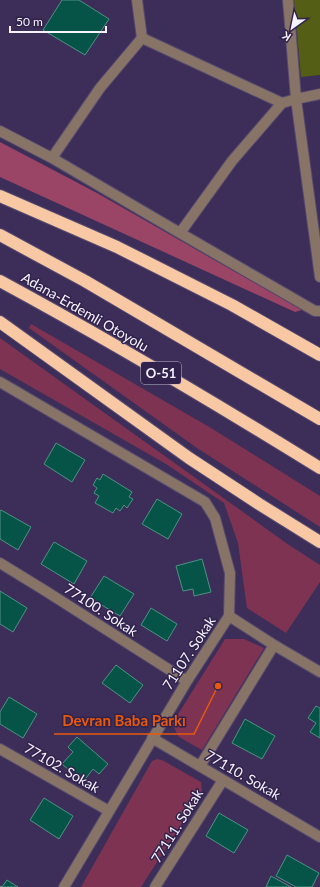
<svg xmlns="http://www.w3.org/2000/svg" width="320" height="887" viewBox="0 0 320 887" font-family="Lato,sans-serif">
<style>
.green{fill:#7f3352}
.forest{fill:#9a4466}
.water{fill:#545e14}
.building{fill:#065448;stroke:#4e9283}
.lines{fill:none;stroke-linecap:round;stroke-linejoin:round}
.minor-casing{stroke:#564a6f;stroke-width:12}
.highway-casing{stroke:#564a6f;stroke-width:14}
.minor{stroke:#887466;stroke-width:10}
.highway{stroke:#f8c7a4;stroke-width:12}
.labels{text-anchor:middle;stroke-width:3;stroke-linejoin:round;paint-order:stroke}
.shield{fill:#32234c;stroke:#bbb5c9;stroke-width:1}
.shield-label{font-size:13px;font-weight:bold;fill:#f6f3fe}
.street-label{font-size:14px;fill:#f6f3fe;stroke:#32234c}
.leader{fill:none;stroke:#e8590c;stroke-width:1.5}
.callout-dot{fill:#e8590c;stroke:#32234c;stroke-width:1.5}
.callout-label{font-size:15px;text-anchor:middle;font-weight:bold;fill:#e8590c;stroke:#32234c;stroke-width:3;stroke-linejoin:round;paint-order:stroke}
</style>
<rect width="100%" height="100%" fill="#3c2e58"/>
<path class="green" d="M31 324 211 428 320 496V527L197 448 29 328Z
M0 338 289 545 320 565V582L286 633 247 608 238 543 224 503 166 464 0 369Z
M225 639H244L264 648 202 750 179 737 172 724Z
M157 759 162 760 201 782 202 792 141 887H81L152 761Z"/>
<path class="forest" d="M0 142 97 193 302 310 295 312 0 177Z"/>
<path class="water" d="M294 0H320V75L301 77Z"/>
<path class="building" d="M62 0H79L109 19 85 55 43 30Z
M56 443 85 460 72 482 44 464Z
M103 474 132 492 129 497 133 499 127 508 124 505 120 511 116 508 113 513 95 503 99 496 94 493 97 488 93 485 97 478 100 480Z
M157 499 182 514 168 539 142 524Z
M1 510 31 527 18 550 0 539V511Z
M54 542 87 561 74 584 41 564Z
M202 559 211 592 194 596 193 589 183 591 176 566Z
M104 576 134 594 120 616 90 598Z
M0 591 27 608 13 632 0 624Z
M151 608 177 624 167 641 141 625Z
M116 665 143 685 130 703 102 683Z
M9 697 37 714 23 738 0 724V712Z
M316 706 320 708V738L310 732 316 723 308 718Z
M245 719 275 736 262 759 232 743Z
M77 737 108 764 99 774 93 769 83 782 62 764 73 752 68 747Z
M44 798 73 816 59 839 30 820Z
M219 813 248 830 234 853 206 836Z
M287 855 319 873 312 887H296L276 876Z
M271 876 291 887H266Z
M7 880 18 887H0V886L2 887Z"/>
<g class="lines">
<g class="minor-casing">
<path id="minor" d="M137 0 142 38 282 103
M288 0 296 99 320 277
M0 131 52 158 180 233 315 311H320
M52 158 100 88 142 38
M180 233 232 161 282 103 296 99 320 94
M0 382 205 502 215 518 230 573 229 616 187 681 64 887
M0 563 44 590 187 681
M229 616 274 645 320 672
M152 738 320 837
M0 749 109 811
M200 766 274 645
M155 887 223 780"/>
</g>
<g class="highway-casing">
<path id="highway" d="M0 196 117 247 232 305 320 355
M0 235 85 281 320 419
M0 281C109 340 215 403 320 468
M0 322 189 458 259 504 320 542"/>
</g>
<use href="#minor" class="minor"/>
<use href="#highway" class="highway"/>
</g>
<g class="labels">
<rect class="shield" x="141" y="362" width="40" height="22" rx="3"/>
<g class="shield-label">
<text x="161" y="378">O-51</text>
</g>
<g class="street-label">
<text transform="translate(85 312) rotate(30)" y="5">Adana-Erdemli Otoyolu</text>
<text transform="translate(101 610) rotate(33)" y="5">77100. Sokak</text>
<text transform="translate(189 653) rotate(-57)" y="5">71107. Sokak</text>
<text transform="translate(62 768) rotate(30)" y="5">77102. Sokak</text>
<text transform="translate(243 775) rotate(30)" y="5">77110. Sokak</text>
<text transform="translate(177 826) rotate(-58)" y="5">77111. Sokak</text>
</g>
</g>
<path class="leader" d="M218 686L194 734H54"/>
<circle class="callout-dot" cx="218" cy="686" r="4"/>
<g class="callout-label">
<text x="124" y="726">Devran Baba Parkı</text>
</g>
<g transform="translate(292 28) rotate(213)" stroke="#32234c" stroke-width="3" paint-order="stroke">
<path d="M0-3L7 15L0 10L-7 15Z" fill="#f6f3fe"/>
<text y="-6" font-size="11" font-weight="bold" text-anchor="middle" fill="#f6f3fe">K</text>
</g>
<path d="M10 26v6h96v-6" fill="none" stroke="#f6f3fe" stroke-width="2"/>
<text x="16" y="26" font-size="12" fill="#f6f3fe" stroke="#32234c" stroke-width="3" paint-order="stroke">50 m</text>
</svg>
